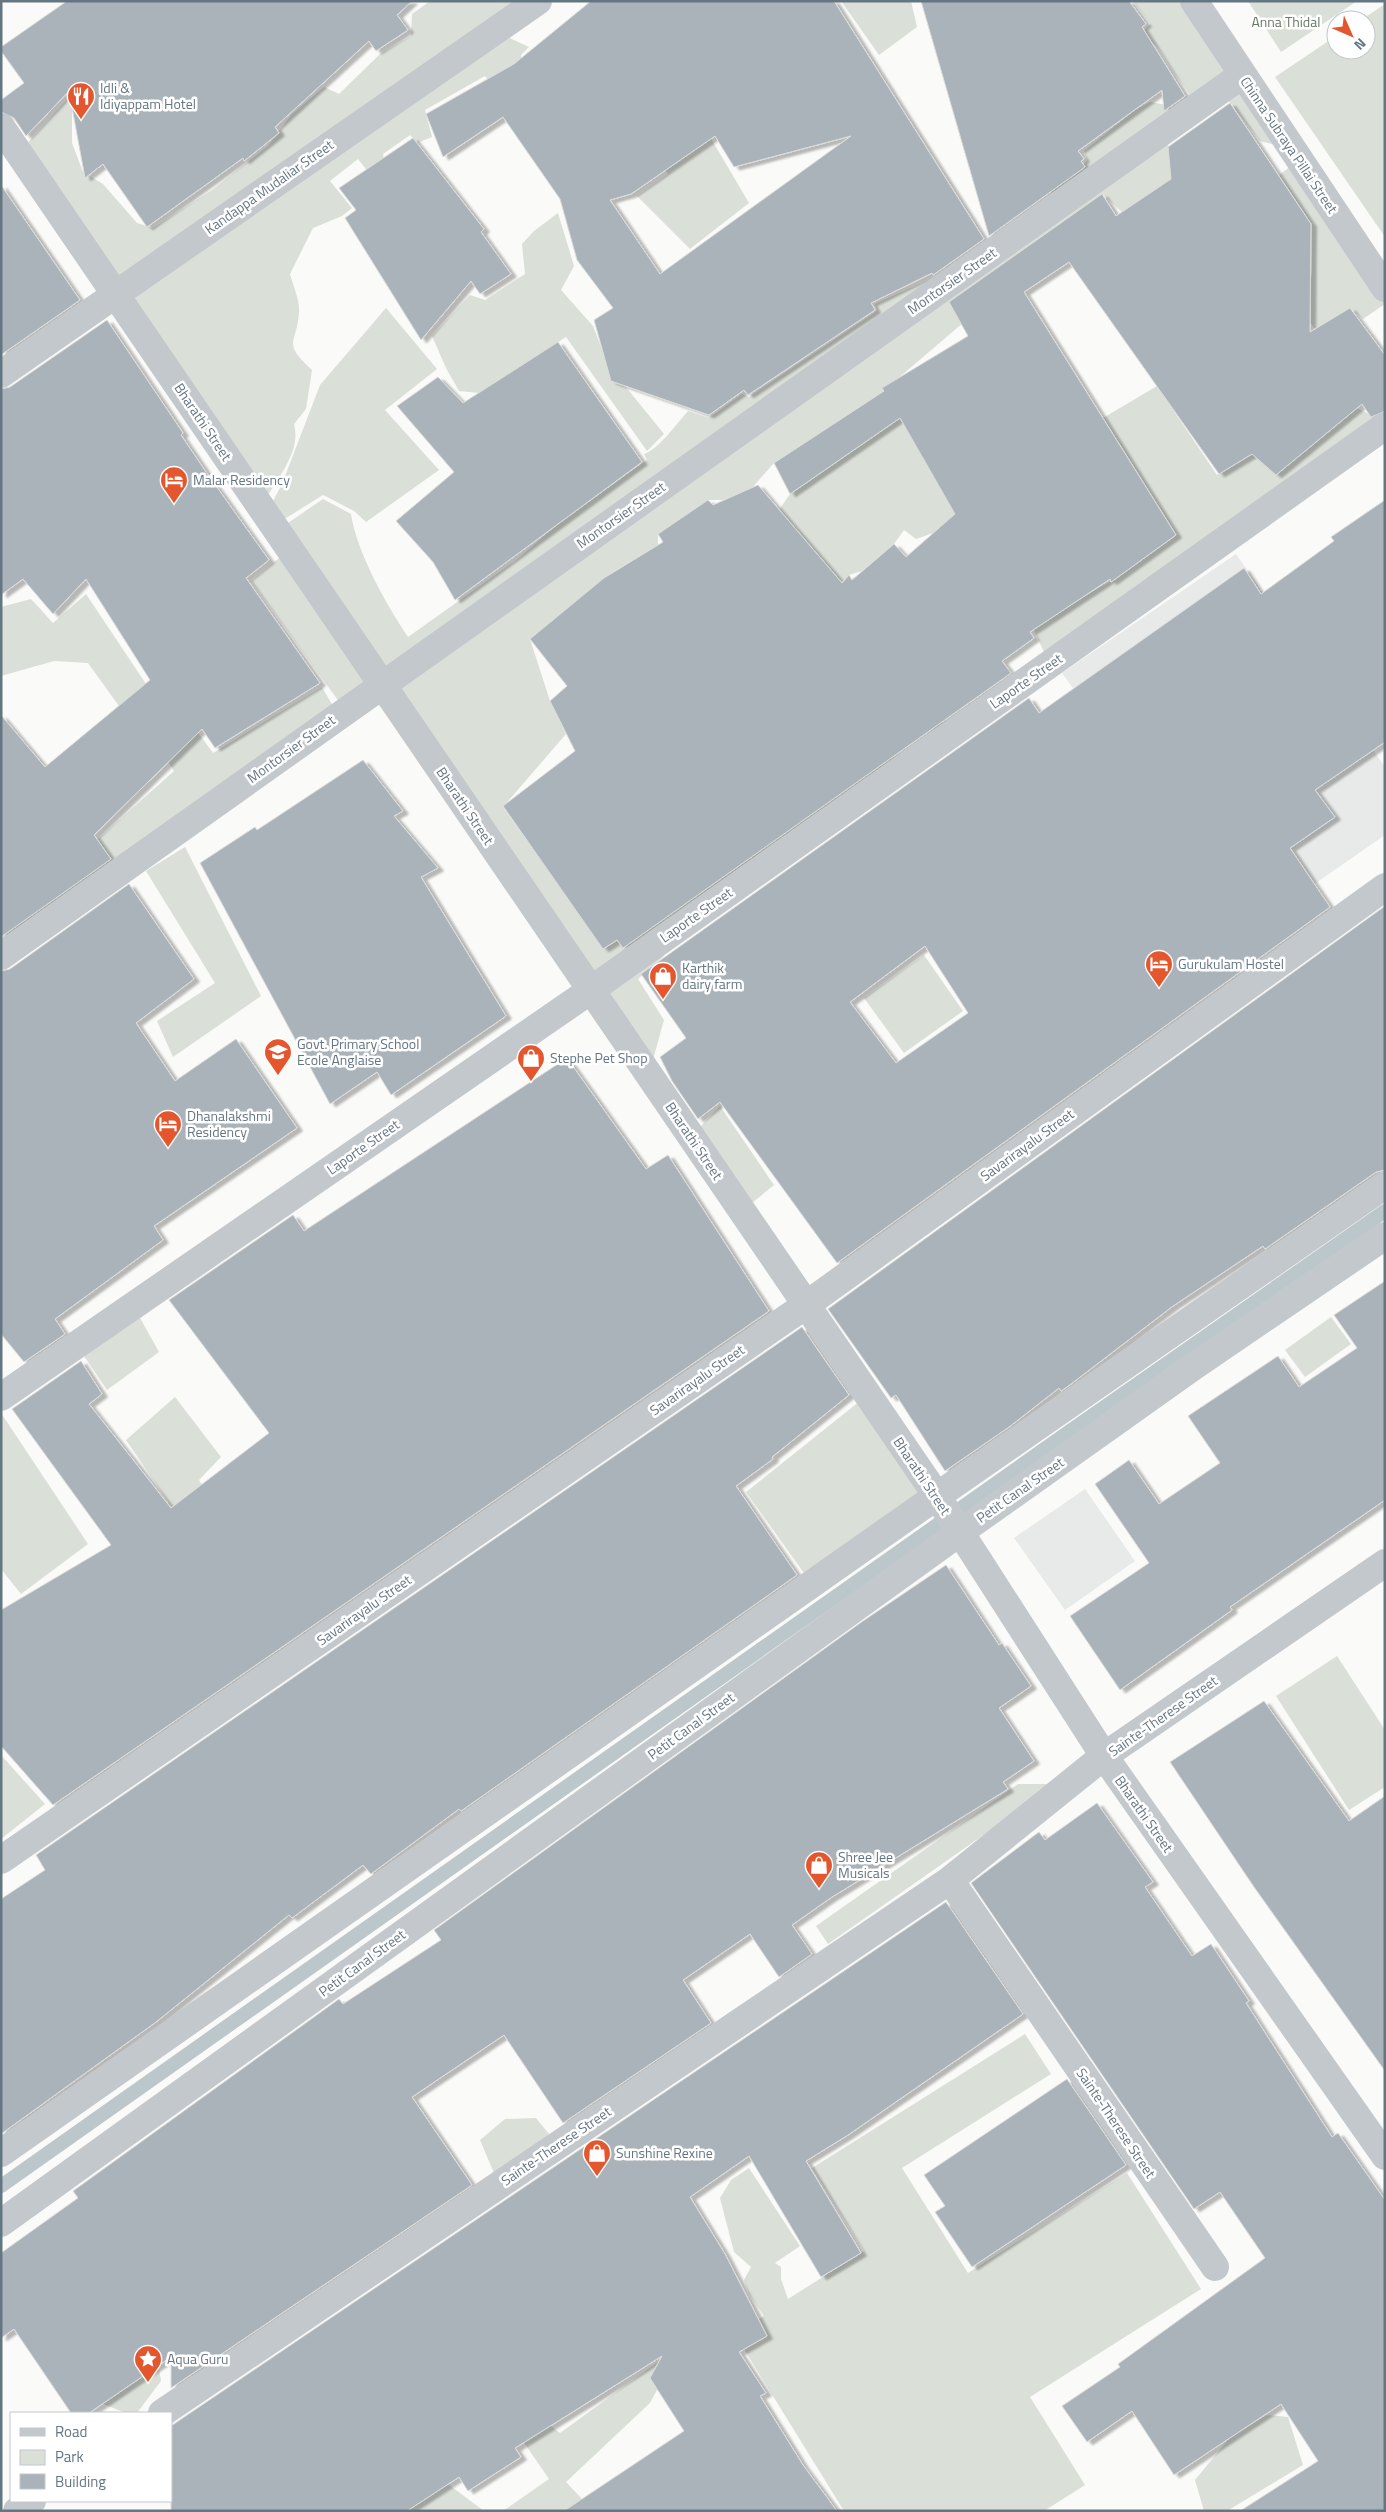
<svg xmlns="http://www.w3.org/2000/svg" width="1386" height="2512" viewBox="0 0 1386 2512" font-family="'Titillium Web',sans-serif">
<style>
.built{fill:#e8e9e9}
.green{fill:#dadfd7}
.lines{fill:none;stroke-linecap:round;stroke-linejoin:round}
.stream{stroke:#bbc7cb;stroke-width:14}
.building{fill:#aab3b9;stroke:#dcdcda;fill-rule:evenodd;filter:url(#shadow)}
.minor{stroke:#c3c8cc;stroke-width:28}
.tertiary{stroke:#c3c8cc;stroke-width:28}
.labels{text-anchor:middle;stroke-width:5;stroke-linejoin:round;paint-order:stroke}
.park-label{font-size:14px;fill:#687a64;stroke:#fff}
.poi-label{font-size:14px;fill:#657683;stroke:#fff;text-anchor:start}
.street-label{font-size:14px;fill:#657683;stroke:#fff}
</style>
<defs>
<filter id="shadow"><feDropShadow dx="5.5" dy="3" stdDeviation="1" flood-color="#0004"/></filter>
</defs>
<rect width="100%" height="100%" fill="#fafaf8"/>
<path class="built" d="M1236 554 1385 767V835L1248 930 1062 673Z
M1085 1489 1135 1561 1065 1610 1014 1538Z"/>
<path class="green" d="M430 1H521L117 291 22 149 72 94V143L83 172 103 184 137 223 153 228 212 190 268 146 291 115 324 87 339 94 380 54 411 36 412 14Z
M841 1H911L917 27 879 55Z
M1133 1H1191L1238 75 1193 105C1190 91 1185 88 1177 77 1163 59 1162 42 1136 36L1151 24Z
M1248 1H1357L1281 52Z
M1385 4V237L1275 77 1336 36V50H1366V20H1361Z
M499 33 529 47 521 55V62L495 89 485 76 425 110 432 137 417 143 410 135 383 154 386 178 380 187 358 159 330 181 352 208 342 216 313 228 290 274C293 285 300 301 299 312 297 345 281 341 312 370L306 409 294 424C301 449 281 474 268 495L119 294Z
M1241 80 1287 148 1260 141 1228 100 1168 142 1171 179 1122 212 1103 195 1064 222 997 294 882 392 774 463 751 489 723 500H708L658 534V545L611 573 530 639 550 701 566 734 503 807 604 949 773 837 878 749 894 757 919 743 939 723 961 716 1044 652 1032 626 1111 581 1176 535 1103 418 1157 386 1217 475 1254 453 1276 475 1357 408 1369 414 1385 404V424L591 988 389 685Z
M1150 102 1167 105 1181 116 1050 198 1052 188 1087 161 1084 151 1135 110Z
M693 108 749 203 690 249 637 196 668 174 648 143Z
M1295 163 1385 297V304L1363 319 1350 308 1315 329 1296 304 1311 287V224L1279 175Z
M558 213 574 266 561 290 593 326 608 365 664 434 647 451 566 337 479 393 459 391 446 368 432 336 470 295 485 300 525 274 522 244 534 231Z
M946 272 384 678 282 527 323 499 351 514C357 553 386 604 408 637L515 561 558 524 647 460 644 454C658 450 678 422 688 411L709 418 742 394 749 397 877 311 875 304Z
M386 308 437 369 385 410 439 470 366 522 354 511 323 495 283 520 271 505 282 484 320 385Z
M900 418 937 482 961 486 951 533H933L916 539 904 530 894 544 862 571 849 575 819 606 790 591 824 562 779 510 790 494Z
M283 555 371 683 340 703 251 581Z
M86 594 146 684 119 706 88 663 54 661 1 676V607L31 599 53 623Z
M322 687 334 708 1 948V910L98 839 174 771 143 724 175 701 213 753Z
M185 847 261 996 173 1057 157 1021 215 983 146 871Z
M660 949 664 956 638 979 664 1020 652 1063 599 991Z
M924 955 963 1011 904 1053 864 998Z
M720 1106 774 1185 746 1208 695 1132Z
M139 1316 159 1352 107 1390 82 1353Z
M1331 1317 1351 1344 1305 1377 1285 1350Z
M175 1397 221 1457 199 1480 215 1506 186 1528 126 1440Z
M860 1401 923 1497 806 1576 746 1492Z
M1 1413 88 1544 21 1594 1 1569Z
M1337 1656 1385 1730V1787L1349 1810 1276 1696Z
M1 1755 45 1804 1 1839Z
M1018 1784H1056L828 1944 816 1926Z
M1025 2034 1051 2074 902 2168 968 2273 1127 2173 1201 2289 1030 2397 1085 2485 1044 2511H844L734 2333 764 2316 749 2294 744 2280 751 2267 734 2252 720 2198 731 2180 749 2168 800 2246 775 2263 781 2267V2279L788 2299 864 2251 812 2168Z
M536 2118 549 2134 496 2178 480 2140 505 2119Z
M681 2345 650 2403 566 2482 583 2500 571 2511H503L549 2479 512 2425 526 2406 560 2433Z
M150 2356 159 2369 161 2381 137 2413H126L103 2404 95 2380Z
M1267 2415 1288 2417 1303 2465 1227 2511H1204L1195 2480 1231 2436Z
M432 2472 484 2511H406Z"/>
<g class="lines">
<path class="stream" d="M1 2186 1070 1431 1385 1211"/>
</g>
<path class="building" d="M67 1H412L397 15 408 30 376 51 369 41 275 127 279 133 244 161 243 158 147 227 103 164 85 178 69 91 26 136 14 118 1 112V100L24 83 1 51V47Z
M591 1H834L984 239 933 275 932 273 871 303 875 310 748 395 744 390 709 415 611 381 594 320 613 308 577 260 560 199 503 117 443 157 426 114 514 64ZM715 136 734 167 851 136 660 274 610 200 631 194Z
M921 1H1129L1146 24 1142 27 1185 96 1164 111 1162 90 1078 151 1084 159 1081 161 1085 167 989 236Z
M1230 103 1311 224 1310 332 1350 308 1385 355V411L1371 417 1362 404 1276 475 1252 454 1219 474 1069 262 1024 292 1176 535 1111 582 1110 579 1030 632 1034 638 1002 661 1011 673 623 948 617 940 603 949 503 806 575 751 550 701 567 686 530 639 604 578 663 542 658 534 708 500 713 505 758 485 842 583 849 575 852 580 894 544 906 557 955 514 900 418 790 494 774 463 884 391 882 388 968 336 949 302 1102 194 1116 216 1171 179 1168 147Z
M413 138 484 229 481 232 511 274 480 294 471 281 421 340 345 218 356 210 339 188Z
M1 185 80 300 1 355Z
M107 320 183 433 181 435 206 472 269 560 246 578 320 683 215 748 202 729 94 835 111 859 1 937V715L45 767 150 680 86 579 53 614 23 579 1 595V389L10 387Z
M558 342 642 462 455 600 433 562 396 521 454 472 397 406 438 377 463 403Z
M1385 500V742L1315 790 1335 817 1290 848 1330 907 837 1263 720 1102 698 1119 672 1081 660 1057 686 1038 641 974 1029 698 1039 713 1244 568 1261 594 1334 541 1331 537ZM925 946 968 1013 896 1063 850 1002Z
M363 760 403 811 394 816 438 868 421 877 506 1016 391 1095 377 1072 330 1104 200 863 255 827 257 830Z
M129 884 194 979 136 1023 175 1081 236 1039 297 1128 154 1226 163 1240 55 1319 65 1334 24 1362 1 1334V971L10 969Z
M1385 906V1170L1376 1172 1265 1249 1263 1246 1173 1306 1071 1384 1061 1391 1059 1388 1009 1427 945 1471 896 1395 891 1398 828 1309Z
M567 1058 646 1169 668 1155 769 1311 53 1805 1 1746V1610L111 1545 12 1409 81 1361 102 1394 89 1404 171 1508 269 1433 169 1300 293 1215 304 1231Z
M1385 1281V1500L1230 1607 1232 1610 1120 1690 1070 1616 1149 1563 1095 1484 1129 1460 1159 1504 1220 1463 1188 1416 1278 1356 1299 1387 1357 1348 1334 1315Z
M802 1327 849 1395 772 1457 773 1459 736 1486 797 1575 461 1811 459 1809 371 1874 363 1865 292 1918 289 1915 156 2022 1 2134V1899L45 1870 36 1855Z
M946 1565 999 1645 1002 1643 1031 1686 999 1708 1034 1761 1003 1782 1008 1789 832 1897 792 1925 812 1954 779 1977 750 1934 683 1980 711 2023 563 2123 504 2035 412 2097 472 2185 171 2388V2357L89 2413H71L14 2329 1 2338V2253L78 2198 73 2191 339 1999 343 2004 441 1940 434 1930 863 1621Z
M1264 1701 1349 1821 1385 1796V2071L1254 1887 1170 1762Z
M1097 1803 1153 1882 1145 1887 1192 1956 1211 1944 1249 2001 1246 2003 1332 2137 1338 2133 1385 2200V2511H1240L1318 2461 1281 2404 1174 2475 1132 2411 1087 2442 1062 2406 1120 2367 1118 2364 1265 2258 1220 2192 1194 2209 971 1883 1039 1832 1045 1840Z
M946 1902 1023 2014 848 2135 806 2161 861 2253 821 2277 749 2156 690 2197 725 2254 767 2336 739 2352 766 2393 760 2396 803 2465 837 2511H564L684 2431 650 2378 662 2356 515 2448 521 2457 468 2491 459 2477 407 2511H171V2426Z
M1067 2079 1126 2165 972 2267 935 2212 945 2206 924 2175Z"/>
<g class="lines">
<path class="minor" d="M1194 1 1385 288
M1 374 538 1
M1 956 1242 75
M1 1397 591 990 1385 426
M1 1860 806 1305 1385 887
M950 1880 1215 2267
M1 2153 937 1496 1385 1185
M1 2223 959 1533 1194 1366 1385 1236
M162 2413 950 1880 1104 1756 1385 1563
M17 2511 32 2501"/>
<path class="tertiary" d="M1 127 937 1496 1104 1756 1385 2156"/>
</g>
<defs>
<g id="restaurant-pin" transform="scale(1.4375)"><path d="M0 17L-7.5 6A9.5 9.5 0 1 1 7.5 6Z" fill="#e4572e" stroke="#fff"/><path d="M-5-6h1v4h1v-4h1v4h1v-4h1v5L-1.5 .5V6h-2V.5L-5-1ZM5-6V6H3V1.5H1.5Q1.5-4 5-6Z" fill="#fff"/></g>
<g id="hotel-pin" transform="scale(1.4375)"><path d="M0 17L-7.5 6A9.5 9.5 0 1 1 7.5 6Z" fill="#e4572e" stroke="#fff"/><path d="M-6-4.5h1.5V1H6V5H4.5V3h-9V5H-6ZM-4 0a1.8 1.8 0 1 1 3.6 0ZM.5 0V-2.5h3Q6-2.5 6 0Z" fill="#fff"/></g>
<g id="shop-pin" transform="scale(1.4375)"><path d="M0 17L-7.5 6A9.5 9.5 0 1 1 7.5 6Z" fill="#e4572e" stroke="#fff"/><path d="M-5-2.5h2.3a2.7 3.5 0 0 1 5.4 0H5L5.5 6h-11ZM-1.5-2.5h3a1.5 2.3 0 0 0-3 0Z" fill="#fff"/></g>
<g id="school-pin" transform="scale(1.4375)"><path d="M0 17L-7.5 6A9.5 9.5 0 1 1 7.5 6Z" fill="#e4572e" stroke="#fff"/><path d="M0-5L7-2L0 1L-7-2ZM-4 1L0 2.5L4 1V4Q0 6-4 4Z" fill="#fff"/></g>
<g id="sight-pin" transform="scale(1.4375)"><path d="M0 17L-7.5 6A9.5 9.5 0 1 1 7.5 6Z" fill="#e4572e" stroke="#fff"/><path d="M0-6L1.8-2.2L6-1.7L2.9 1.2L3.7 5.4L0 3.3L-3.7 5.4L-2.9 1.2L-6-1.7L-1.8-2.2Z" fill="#fff"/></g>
</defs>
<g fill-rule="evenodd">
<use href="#restaurant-pin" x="81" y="96"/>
<use href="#hotel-pin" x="174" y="480"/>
<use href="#hotel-pin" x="1159" y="964"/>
<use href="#shop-pin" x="663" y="976"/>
<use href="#school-pin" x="278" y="1052"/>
<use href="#shop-pin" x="531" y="1058"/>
<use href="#hotel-pin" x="168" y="1124"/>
<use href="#shop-pin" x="819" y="1865"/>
<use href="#shop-pin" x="597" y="2153"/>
<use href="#sight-pin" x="148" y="2359"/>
</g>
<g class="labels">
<g class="park-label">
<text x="1286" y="27">Anna Thidal</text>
</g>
<g class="poi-label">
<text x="100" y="93">Idli &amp;<tspan x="100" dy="16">Idiyappam Hotel</tspan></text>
<text x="193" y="485">Malar Residency</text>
<text x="1178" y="969">Gurukulam Hostel</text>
<text x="682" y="973">Karthik<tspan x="682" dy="16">dairy farm</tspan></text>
<text x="297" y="1049">Govt. Primary School<tspan x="297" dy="16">Ecole Anglaise</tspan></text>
<text x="550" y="1063">Stephe Pet Shop</text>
<text x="187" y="1121">Dhanalakshmi<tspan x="187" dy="16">Residency</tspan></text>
<text x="838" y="1862">Shree Jee<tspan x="838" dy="16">Musicals</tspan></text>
<text x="616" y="2158">Sunshine Rexine</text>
<text x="167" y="2364">Aqua Guru</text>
</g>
<g class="street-label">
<text transform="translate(1289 145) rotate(56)" y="5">Chinna Subraya Pillai Street</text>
<text transform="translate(269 187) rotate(-35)" y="5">Kandappa Mudaliar Street</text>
<text transform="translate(952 281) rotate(-35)" y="5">Montorsier Street</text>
<text transform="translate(203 422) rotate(56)" y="5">Bharathi Street</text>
<text transform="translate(621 515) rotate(-35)" y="5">Montorsier Street</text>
<text transform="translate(1026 681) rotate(-35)" y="5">Laporte Street</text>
<text transform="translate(291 749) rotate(-36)" y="5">Montorsier Street</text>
<text transform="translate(465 806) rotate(56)" y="5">Bharathi Street</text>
<text transform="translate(696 915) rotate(-35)" y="5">Laporte Street</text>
<text transform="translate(694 1141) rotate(56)" y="5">Bharathi Street</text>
<text transform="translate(1027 1145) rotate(-36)" y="5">Savarirayalu Street</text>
<text transform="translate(363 1147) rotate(-35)" y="5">Laporte Street</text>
<text transform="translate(697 1380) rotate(-35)" y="5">Savarirayalu Street</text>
<text transform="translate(922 1476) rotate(56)" y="5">Bharathi Street</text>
<text transform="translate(1020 1490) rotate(-35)" y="5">Petit Canal Street</text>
<text transform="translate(364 1610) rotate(-35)" y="5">Savarirayalu Street</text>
<text transform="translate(1163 1716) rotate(-35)" y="5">Sainte-Therese Street</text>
<text transform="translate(691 1726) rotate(-36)" y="5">Petit Canal Street</text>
<text transform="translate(1144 1814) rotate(55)" y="5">Bharathi Street</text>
<text transform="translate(362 1963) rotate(-36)" y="5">Petit Canal Street</text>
<text transform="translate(1116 2123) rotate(56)" y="5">Sainte-Therese Street</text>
<text transform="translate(556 2146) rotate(-34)" y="5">Sainte-Therese Street</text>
</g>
</g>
<rect width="1386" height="2512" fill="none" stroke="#657683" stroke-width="5"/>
<rect x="10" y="2412" width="162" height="90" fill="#ffffff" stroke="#c1c8cd"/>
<rect x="20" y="2428" width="25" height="8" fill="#c3c8cc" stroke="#c1c8cd"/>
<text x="55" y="2437" font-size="15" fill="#657683">Road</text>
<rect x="20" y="2450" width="25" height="15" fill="#dadfd7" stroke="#c1c8cd"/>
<text x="55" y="2462" font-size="15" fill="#657683">Park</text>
<rect x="20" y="2474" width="25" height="15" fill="#aab3b9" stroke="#c1c8cd"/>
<text x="55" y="2487" font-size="15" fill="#657683">Building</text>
<g transform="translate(1351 35) rotate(135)"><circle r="24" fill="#ffffff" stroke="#c1c8cd"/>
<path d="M0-4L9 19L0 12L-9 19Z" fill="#e4572e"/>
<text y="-8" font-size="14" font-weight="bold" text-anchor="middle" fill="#657683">N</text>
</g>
</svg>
